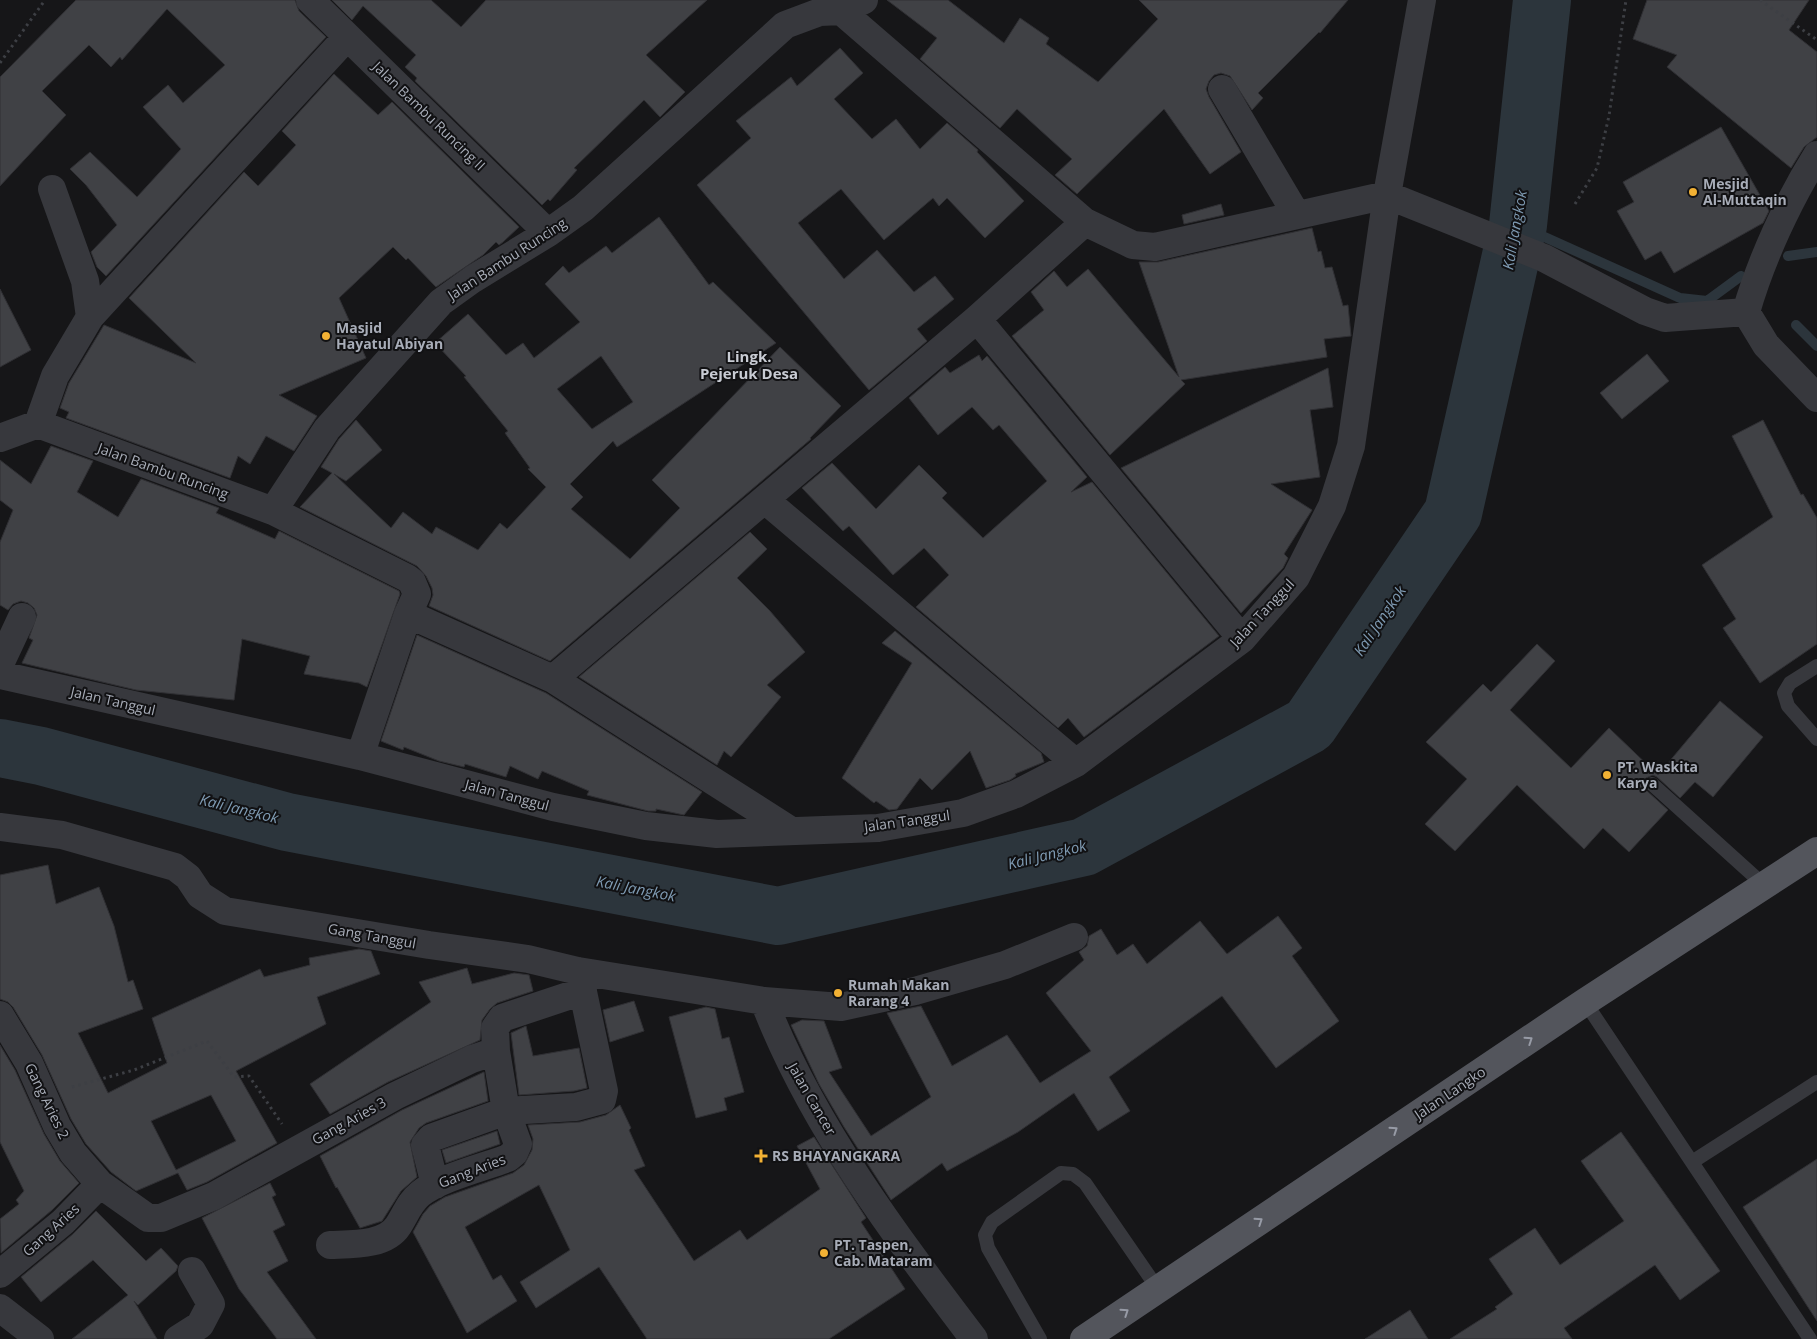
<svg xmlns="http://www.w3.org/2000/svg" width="1817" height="1339" viewBox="0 0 1817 1339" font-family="'Open Sans',sans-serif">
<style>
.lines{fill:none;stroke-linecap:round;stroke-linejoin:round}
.stream{stroke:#2c353c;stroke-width:10}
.river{stroke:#2c353c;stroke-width:58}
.building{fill:#404145;stroke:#303034;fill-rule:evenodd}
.path{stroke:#3d3f44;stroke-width:3;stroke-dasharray:2.5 4;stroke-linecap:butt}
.service{stroke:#37383d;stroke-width:14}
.minor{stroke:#37383d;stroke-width:28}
.primary{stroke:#53555c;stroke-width:28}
.oneway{stroke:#979ba6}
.poi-dot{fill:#f2b134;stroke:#111113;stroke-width:2}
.labels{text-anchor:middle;stroke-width:4;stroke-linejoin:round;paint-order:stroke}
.street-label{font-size:14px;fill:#a8adb8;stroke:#111113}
.poi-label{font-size:14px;font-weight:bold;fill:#a8adb8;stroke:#111113;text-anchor:start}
.water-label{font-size:15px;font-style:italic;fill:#7f9bb3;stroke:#111113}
.neighbourhood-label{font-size:15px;font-weight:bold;fill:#c9ccd4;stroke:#111113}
</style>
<rect width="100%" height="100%" fill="#161618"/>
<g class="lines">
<path class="stream" d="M1518 225 1680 298 1707 301 1741 276
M1788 256 1817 252
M1796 325 1817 346"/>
<path class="river" d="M0 748 41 756 287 822 778 916 1084 847 1309 725 1453 513 1518 225 1542 0"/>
</g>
<path class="building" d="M76 0H295L299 11 326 37 106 276 97 267 91 252 117 225 86 185 70 169 90 152 137 197 181 149 143 107 168 85 183 103 225 65 167 9 122 60 120 57 111 67 89 45 42 91 66 115 0 186V77Z
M332 0H431L461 27 486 0H707L646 55 685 92 660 117 644 100 574 168 577 170 550 201 548 199 542 205 415 81 417 78 405 67 416 55 363 6 352 20Z
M887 0H948L1004 43 1020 18 1049 38 1046 44 1098 82 1158 19 1139 0H1348L1320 33 1319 32 1258 93 1263 98 1252 110 1230 76 1221 73 1214 75 1209 81 1206 89 1209 97 1241 152 1210 174 1164 109 1077 194 1055 175 1072 159 1017 109 1000 128 920 59 937 38Z
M1647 0H1809L1789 30 1817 52V137L1804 147 1791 168 1667 67 1677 55 1633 39Z
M840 48 863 73 834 99 872 139 896 119 920 149 947 123 978 150 977 152 1024 201 985 238 947 198 939 206 933 198 884 240 841 189 798 223 844 279 877 250 914 292 935 276 954 299 917 329 927 341 869 390 697 185 751 138 736 121 791 77 797 86Z
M334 74 378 115 392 102 519 227 503 242 499 245 496 242 483 255 436 287 408 258 406 260 393 247 339 298 366 358 279 395 317 416 294 451 266 436 250 464 238 456 230 478 66 418 69 412 60 408 69 383 104 325 196 363 129 298 244 172 258 186 296 145 282 131Z
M1721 127 1769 211 1763 223 1674 273 1661 251 1645 260 1617 211 1634 202 1623 182Z
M1221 204 1224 215 1184 224 1182 215Z
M659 217 709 285 713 282 776 343 617 447 613 441 570 484 583 497 571 509 630 559 680 508 652 480 780 347 841 406 810 438 811 439 550 661 429 606 433 595 432 588 426 576 417 566 300 507 332 473 321 467 339 439 356 420 382 450 346 481 334 474 391 528 403 512 432 534 436 527 478 550 500 523 507 529 546 487 528 469 530 468 505 433 508 431 464 377 466 376 435 343 468 314 506 355 523 343 534 358 580 322 545 284 563 266 569 273 606 246 612 253ZM601 356 633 402 592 429 557 389Z
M1312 228 1318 252 1321 251 1325 268 1332 267 1343 306 1348 305 1351 336 1324 339 1327 357 1181 380 1185 384 1110 455 1012 336 1044 310 1031 292 1054 271 1067 287 1088 269 1179 377 1139 262H1158Z
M0 289 31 350 0 367Z
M1647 354 1669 381 1622 419 1600 393Z
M979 355 982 361 987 356 1087 477 1071 492 1092 482 1219 636 1084 737 1068 718 1058 728 916 607 949 575 924 548 893 575 849 526 843 531 802 488 832 463 876 509 919 465 947 493 942 498 983 538 1047 481 999 425 993 430 972 407 938 435 909 398 945 367 950 373Z
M1328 368 1333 407 1310 410 1320 477 1271 484 1312 510 1284 554 1288 558 1283 568 1241 613 1121 468Z
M1763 420 1801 495 1803 494 1817 518V644L1760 683 1723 628 1736 619 1702 565 1773 517 1732 436Z
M51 446 93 461 77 492 118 517 141 479 219 508 216 513 275 539 279 531 399 591 400 594 367 687 359 683 304 674 310 656 242 639 234 700 136 690 22 663 33 640 29 638 37 615 34 608 28 603 21 601 13 604 8 610 0 605V542L13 510 0 500V460L31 484Z
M750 532 767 549 737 578 770 611 805 652 767 685 781 697 731 757 724 751 717 765 579 677Z
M895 631 1041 753 1044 762 1015 774 1016 776 1010 780 986 788 970 751 932 790 920 778 897 809 889 810 876 801 874 803 842 778 912 663 882 643Z
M417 635 546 693 702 792 684 815 656 809V811H648L587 795 589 791 542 771 538 779 510 766 506 777 465 764 464 767 439 761 404 747 403 750 381 741Z
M1537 644 1555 661 1510 710 1571 768 1609 728 1658 775 1720 701 1763 737 1713 797 1695 782 1680 798 1657 777 1653 775 1646 778 1643 783 1646 790 1668 810 1629 852 1603 828 1584 849 1517 785 1455 851 1425 824 1467 779 1426 742 1483 684 1491 692Z
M48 865 56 904 99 887 114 926 128 982 133 980 143 1009 78 1033 108 1093 167 1063 152 1018 260 969 264 977 310 965 309 958 359 949 371 951 380 974 317 997 326 1024 236 1071 277 1143 207 1182 187 1190 178 1173 136 1191 111 1172 86 1144 71 1119 42 1055 13 1007 8 1002 0 999V875ZM211 1095 236 1141 176 1170 151 1121Z
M1278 916 1302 948 1292 956 1339 1021 1276 1068 1222 996 1109 1077 1130 1111 1098 1131 1074 1093 1018 1132 947 1171 942 1163 891 1200 844 1127 819 1084 791 1025 802 1020 824 1021 842 1068 829 1072 871 1136 931 1097 887 1013 921 1006 952 1066 1007 1035 1040 1083 1091 1051 1046 993 1084 960 1079 952 1087 946 1089 936 1101 929 1117 955 1133 944 1147 964 1200 921 1227 954Z
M467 968 472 984 514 973 529 975 533 991 497 1003 490 1009 482 1020 480 1040 388 1082 330 1114 310 1084 431 1002 419 982Z
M634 1001 644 1031 610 1042 603 1010Z
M706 1007 715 1009 722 1039 729 1037 744 1092 724 1098 727 1110 696 1118 669 1017Z
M526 1026 533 1056 579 1048 587 1088 574 1091 519 1095 511 1033Z
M0 1045 15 1070 44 1134 60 1161 79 1183 52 1210 1 1253 0 1219 19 1204 16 1200 24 1191 0 1142Z
M484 1072 488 1101 426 1123 419 1128 410 1142 417 1177 401 1191 382 1221 360 1228 337 1187 336 1188 320 1156 402 1110Z
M620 1105 631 1128 629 1130 645 1166 634 1170 694 1261 740 1230 747 1240 820 1189 797 1146 814 1137 866 1218 861 1222 905 1289 829 1339H647L599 1267 536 1308 520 1282 570 1250 539 1185 465 1227 493 1280 501 1275 517 1301 467 1333 413 1232 423 1214 430 1206 445 1197 513 1173 524 1165 532 1150 533 1139 528 1125 580 1122 606 1115Z
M497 1131 500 1144 446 1163 442 1150Z
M1621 1132 1720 1271 1680 1300 1655 1265 1564 1328 1572 1339H1450L1497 1309 1495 1307 1513 1294 1489 1259 1535 1228 1560 1265 1624 1221 1581 1161Z
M1817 1159V1321L1743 1207Z
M270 1183 276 1195 272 1197 285 1225 273 1231 288 1261 267 1272 316 1339H277L239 1289 202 1218Z
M96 1211 146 1261 161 1248 178 1266 176 1271 138 1305 134 1301 157 1339H72L128 1295 93 1260 41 1302 21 1277 73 1234Z
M1410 1310 1428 1339H1365Z"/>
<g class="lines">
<path class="path" d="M1760 0 1817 40
M0 63 45 0
M1575 204 1597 168 1609 116 1626 0
M72 1087 134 1070 207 1041 234 1077 249 1076 282 1124"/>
<path class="service" d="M1817 666 1790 683 1784 693 1788 706 1817 739
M1652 784 1765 886
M1585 1002 1810 1339
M1692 1162 1817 1082
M1040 1339 988 1248 985 1235 992 1222 1061 1173 1073 1174 1085 1183 1158 1289"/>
<path class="minor" d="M310 0 548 233
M841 11 1085 222 1133 245 1155 247 1387 195 1544 258 1645 311 1665 318 1746 312
M1222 89 1296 214
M1817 155C1788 201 1761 260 1746 312L1766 345 1817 398
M52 189 85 281 90 317
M977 319 1242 639
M38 424 273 511 327 429 441 302 473 279 548 233 583 208 785 25 820 12 841 11 864 0
M38 424 55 376 90 317 347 37
M0 438 38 424
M765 500 1076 763
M273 511 407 578 412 582 417 594 408 614 553 679 790 830
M0 664 22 617
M0 675 360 756 553 807 646 826 717 834 878 828 963 813 1016 794 1076 763 1242 639 1296 577 1332 506 1351 446 1387 195 1422 0
M553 679 977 319 1085 222
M360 756 408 614
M0 827 62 835 175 867 188 877 200 895 225 911 429 945 528 959 578 971 764 1001 841 1007 915 991 1005 965 1074 937
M764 1001C811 1124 895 1235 974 1339
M0 1015 29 1063 57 1126 73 1153 100 1184 148 1218H161L214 1196 395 1096 472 1059 496 1051 495 1028 502 1018 583 991
M435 1185 425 1145 431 1138 506 1111 496 1051
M330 1245C351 1244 385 1246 398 1226 406 1214 409 1203 420 1194 439 1178 484 1167 508 1158L514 1153 518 1144 506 1111 576 1107 602 1100 604 1091 579 973
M0 1274 63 1222 100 1184
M0 1308 40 1339
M178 1339 200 1325 211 1304 192 1271"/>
<path class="primary" d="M1084 1339 1585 1002 1817 851"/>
</g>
<defs><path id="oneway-chevron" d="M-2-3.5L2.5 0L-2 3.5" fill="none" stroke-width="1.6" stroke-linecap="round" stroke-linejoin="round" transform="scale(1.25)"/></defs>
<g class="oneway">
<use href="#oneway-chevron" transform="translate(1529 1040) rotate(-34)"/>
<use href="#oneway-chevron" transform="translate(1394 1130) rotate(-34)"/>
<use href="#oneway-chevron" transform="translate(1259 1221) rotate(-34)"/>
<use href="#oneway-chevron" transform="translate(1125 1312) rotate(-34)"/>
</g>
<g class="poi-dot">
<circle cx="1693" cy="192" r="5"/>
<circle cx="326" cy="336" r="5"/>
<circle cx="1607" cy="775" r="5"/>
<circle cx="838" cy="993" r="5"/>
<path d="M758.5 1148.5h5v5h5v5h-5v5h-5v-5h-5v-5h5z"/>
<circle cx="824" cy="1253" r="5"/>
</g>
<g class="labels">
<g class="street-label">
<text transform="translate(429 116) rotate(44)" y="5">Jalan Bambu Runcing II</text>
<text transform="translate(507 259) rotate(-33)" y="5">Jalan Bambu Runcing</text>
<text transform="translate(163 471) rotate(20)" y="5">Jalan Bambu Runcing</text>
<text transform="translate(1262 613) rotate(-47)" y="5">Jalan Tanggul</text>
<text transform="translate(113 701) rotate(13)" y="5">Jalan Tanggul</text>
<text transform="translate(507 795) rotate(15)" y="5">Jalan Tanggul</text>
<text transform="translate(907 821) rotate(-8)" y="5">Jalan Tanggul</text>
<text transform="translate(372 936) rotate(10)" y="5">Gang Tanggul</text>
<text transform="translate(1450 1093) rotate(-34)" y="5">Jalan Langko</text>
<text transform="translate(812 1099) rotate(60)" y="5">Jalan Cancer</text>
<text transform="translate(47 1101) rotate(64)" y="5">Gang Aries 2</text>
<text transform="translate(349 1121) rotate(-29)" y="5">Gang Aries 3</text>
<text transform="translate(472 1171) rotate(-21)" y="5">Gang Aries</text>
<text transform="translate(51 1230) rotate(-42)" y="5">Gang Aries</text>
</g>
<g class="poi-label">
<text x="1703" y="189">Mesjid<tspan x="1703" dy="16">Al-Muttaqin</tspan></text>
<text x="336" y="333">Masjid<tspan x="336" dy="16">Hayatul Abiyan</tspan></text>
<text x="1617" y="772">PT. Waskita<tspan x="1617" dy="16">Karya</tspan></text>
<text x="848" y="990">Rumah Makan<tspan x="848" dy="16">Rarang 4</tspan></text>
<text x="772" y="1161">RS BHAYANGKARA</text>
<text x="834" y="1250">PT. Taspen,<tspan x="834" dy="16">Cab. Mataram</tspan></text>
</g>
<g class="water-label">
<text transform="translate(1515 230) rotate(-80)" y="5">Kali Jangkok</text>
<text transform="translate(1380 621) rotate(-56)" y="5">Kali Jangkok</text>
<text transform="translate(239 809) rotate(14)" y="5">Kali Jangkok</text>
<text transform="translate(1047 855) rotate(-14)" y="5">Kali Jangkok</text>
<text transform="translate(636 889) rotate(11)" y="5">Kali Jangkok</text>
</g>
<g class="neighbourhood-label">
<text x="749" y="362">Lingk.<tspan x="749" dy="17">Pejeruk Desa</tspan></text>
</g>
</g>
</svg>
